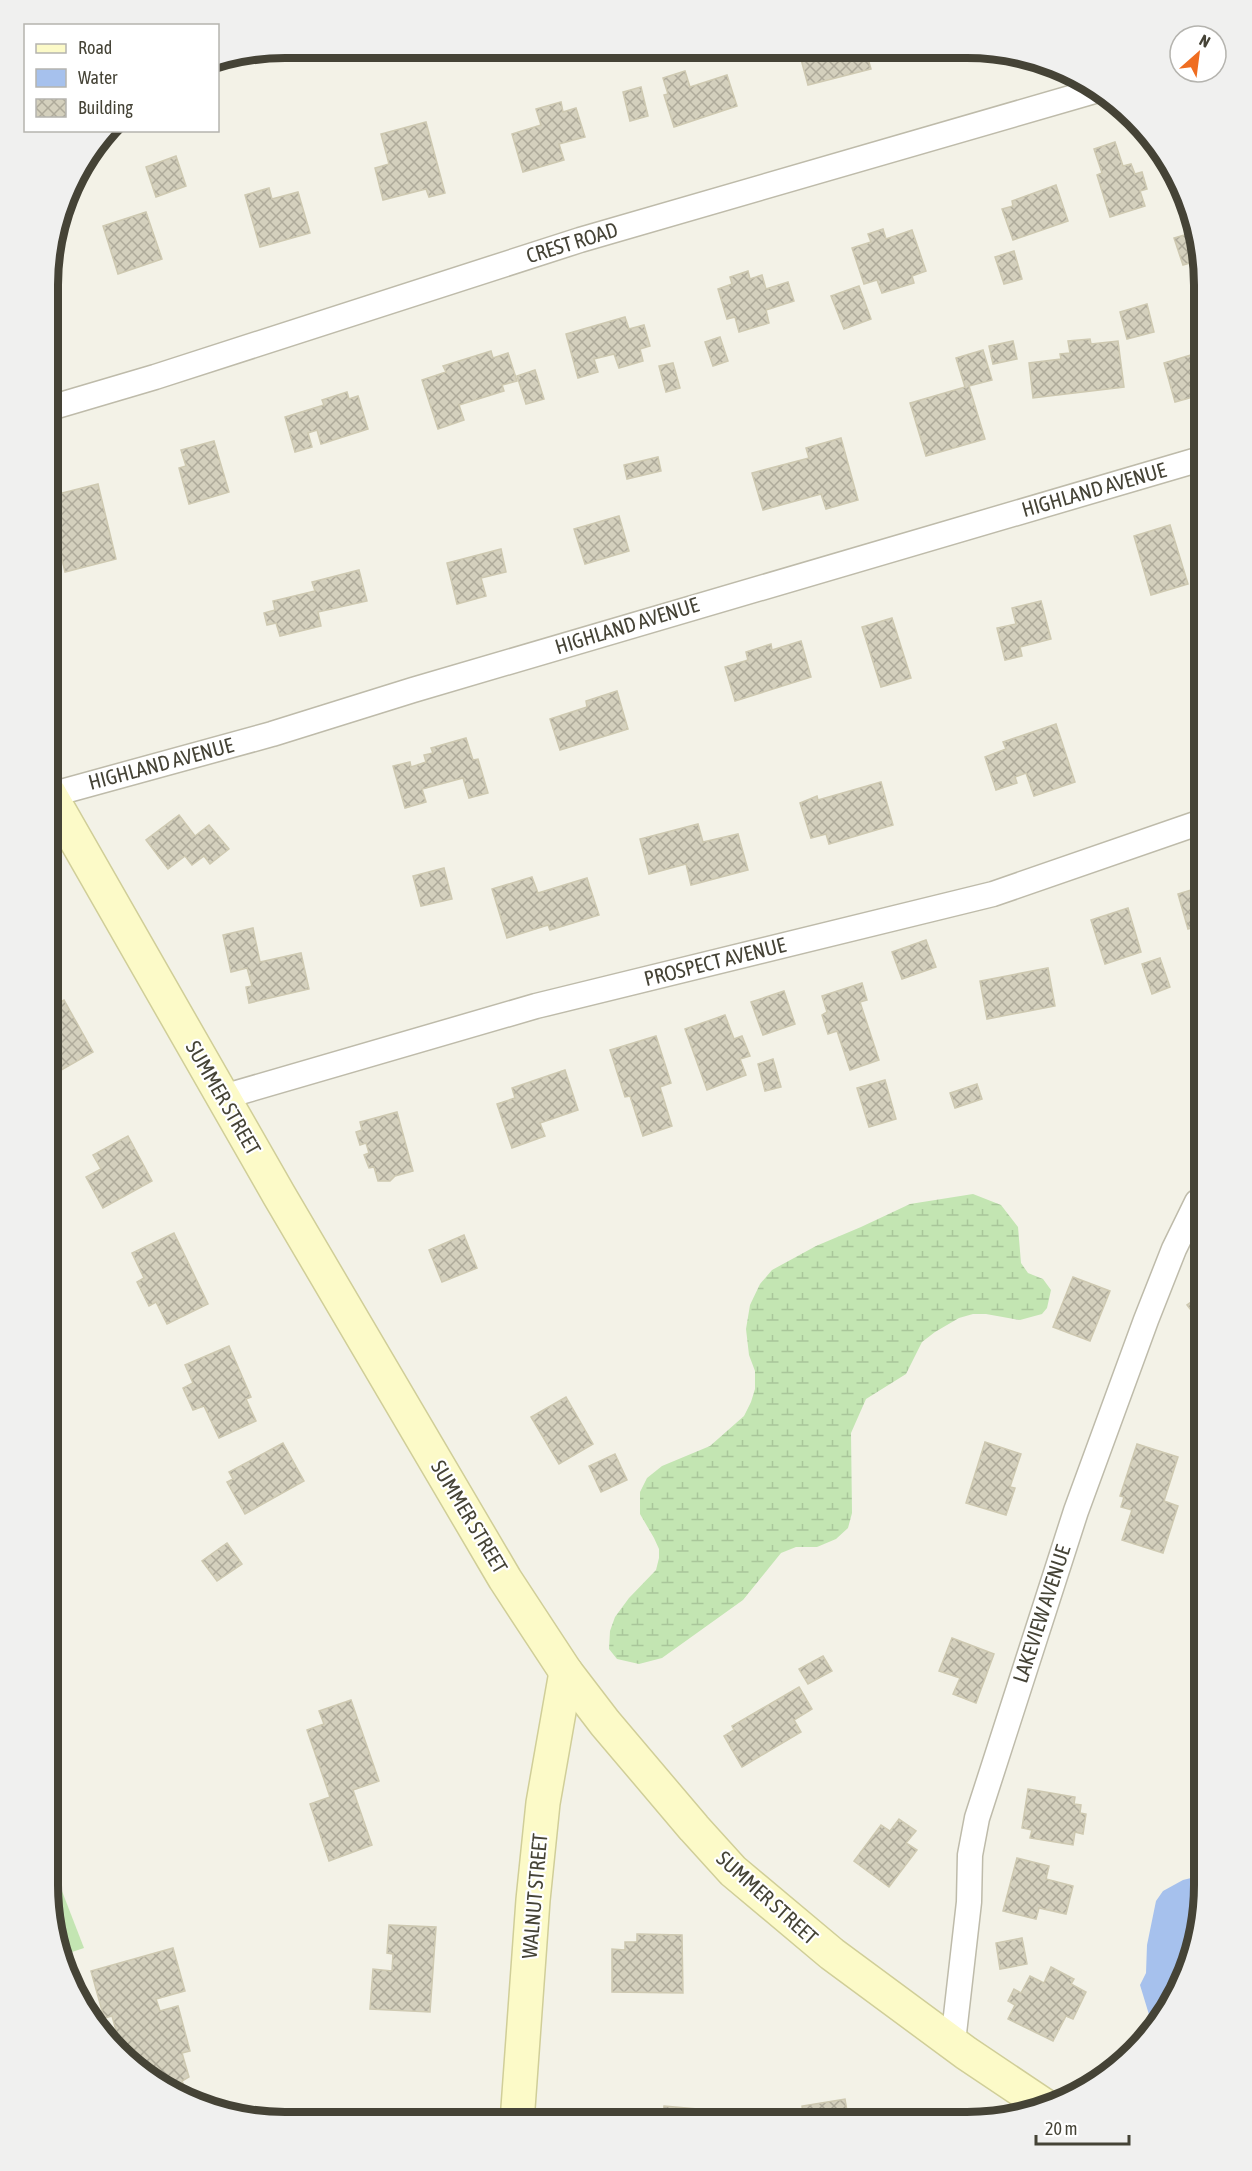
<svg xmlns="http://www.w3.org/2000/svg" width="1252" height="2171" font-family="'Asap Condensed',sans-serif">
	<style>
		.green { fill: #c3e5b2 }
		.wetland { fill: url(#wetland-marsh) }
		.water { fill: #a6c1ed }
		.building { fill: url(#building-cross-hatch); stroke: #cec9b1; stroke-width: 1.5 }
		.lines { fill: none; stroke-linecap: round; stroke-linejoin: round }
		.street-casing { stroke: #bebbaa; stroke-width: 27 }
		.secondary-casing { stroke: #d0ce98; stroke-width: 36 }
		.street { stroke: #fff; stroke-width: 24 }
		.secondary { stroke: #fcfac8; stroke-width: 33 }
		.labels { text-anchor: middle; stroke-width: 4.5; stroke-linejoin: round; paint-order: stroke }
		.street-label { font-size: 21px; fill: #454336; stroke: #fff }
		.rim { fill: none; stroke: #454336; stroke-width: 8 }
	</style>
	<defs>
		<pattern id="wetland-marsh" width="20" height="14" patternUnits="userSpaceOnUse" patternTransform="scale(1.5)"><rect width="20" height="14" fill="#c3e5b2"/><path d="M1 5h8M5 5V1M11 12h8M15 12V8" fill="none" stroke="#a9c69a"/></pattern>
		<pattern id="building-cross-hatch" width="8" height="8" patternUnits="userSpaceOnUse" patternTransform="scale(1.5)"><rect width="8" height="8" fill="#d4d0bd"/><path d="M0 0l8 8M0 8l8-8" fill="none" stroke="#aeaa9a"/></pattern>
	</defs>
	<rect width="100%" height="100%" fill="#f3f2e7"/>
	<path class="green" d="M 48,1855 L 84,1948 L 60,1956 L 48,1885 Z"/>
	<path class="wetland" d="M 973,1194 L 1001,1205 L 1018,1227 L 1021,1263 L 1028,1273 L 1043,1279 L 1051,1290 L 1047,1308 L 1042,1314 L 1020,1320 L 986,1314 L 973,1314 L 959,1318 L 935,1332 L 922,1342 L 906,1374 L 866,1399 L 851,1433 L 852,1513 L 848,1528 L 836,1539 L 817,1547 L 796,1547 L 781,1553 L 743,1600 L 662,1658 L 639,1664 L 617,1659 L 609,1649 L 610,1631 L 615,1617 L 629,1598 L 656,1570 L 659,1558 L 659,1549 L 654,1538 L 640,1514 L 640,1492 L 647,1478 L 662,1466 L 710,1446 L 744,1416 L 751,1402 L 755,1389 L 755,1371 L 749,1355 L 746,1329 L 750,1305 L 760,1284 L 772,1270 L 816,1246 L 861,1227 L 910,1204 Z"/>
	<path class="water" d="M 1203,1875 L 1203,1901 L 1186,1976 L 1154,2031 L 1140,1985 L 1146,1973 L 1147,1945 L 1156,1901 L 1163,1891 L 1183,1880 Z"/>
	<g class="building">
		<path d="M 799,52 L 866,52 L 871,69 L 808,85 Z"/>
		<path d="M 685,71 L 690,87 L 727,75 L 737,106 L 674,127 L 664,95 L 668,94 L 663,78 Z"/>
		<path d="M 641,87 L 648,116 L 630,121 L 623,92 Z"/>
		<path d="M 561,102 L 563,112 L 576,108 L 585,137 L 559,144 L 564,160 L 523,172 L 512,134 L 541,125 L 536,109 Z"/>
		<path d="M 426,122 L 445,193 L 429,197 L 426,189 L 383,200 L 375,168 L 389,164 L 381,134 Z"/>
		<path d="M 1115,142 L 1123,166 L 1131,164 L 1135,174 L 1142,172 L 1147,189 L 1140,191 L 1145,206 L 1110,217 L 1097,175 L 1102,173 L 1094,149 Z"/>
		<path d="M 176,156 L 186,186 L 156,197 L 146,167 Z"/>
		<path d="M 1056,185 L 1068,221 L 1013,240 L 1002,209 L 1013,206 L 1012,201 Z"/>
		<path d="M 269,188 L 272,199 L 298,192 L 310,233 L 260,247 L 245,195 Z"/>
		<path d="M 146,212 L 162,259 L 118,274 L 103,226 Z"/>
		<path d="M 883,229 L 886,239 L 912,230 L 926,271 L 912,276 L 914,283 L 882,293 L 877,280 L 864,284 L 852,248 L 871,242 L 868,234 Z"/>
		<path d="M 1195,232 L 1200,260 L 1183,265 L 1174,238 Z"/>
		<path d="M 1014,251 L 1022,279 L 1004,284 L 995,257 Z"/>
		<path d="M 748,271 L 750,279 L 762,275 L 766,289 L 788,282 L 794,301 L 766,310 L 769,323 L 739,332 L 735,317 L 727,319 L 718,289 L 732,284 L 730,277 Z"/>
		<path d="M 859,286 L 871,319 L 844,329 L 831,296 Z"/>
		<path d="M 1204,292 L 1204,318 L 1197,294 Z"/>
		<path d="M 1147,304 L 1154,332 L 1127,339 L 1120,312 Z"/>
		<path d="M 625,317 L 629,329 L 644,325 L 650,346 L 640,349 L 643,361 L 619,368 L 614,354 L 594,359 L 598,372 L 578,378 L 566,334 Z"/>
		<path d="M 720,337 L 728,361 L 713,366 L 705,342 Z"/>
		<path d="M 1090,339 L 1091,344 L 1118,341 L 1124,387 L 1033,398 L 1029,363 L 1061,359 L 1060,354 L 1070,353 L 1068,341 Z"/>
		<path d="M 1013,341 L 1017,359 L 993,364 L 989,346 Z"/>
		<path d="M 983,350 L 992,380 L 969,386 L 985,439 L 926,456 L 910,403 L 965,387 L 956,358 Z"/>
		<path d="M 491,351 L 493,358 L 508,353 L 517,381 L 502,385 L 504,391 L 459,405 L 464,420 L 438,429 L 422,380 L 446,372 L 443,366 Z"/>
		<path d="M 1201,352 L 1204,365 L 1204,394 L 1175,402 L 1164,363 Z"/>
		<path d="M 673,363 L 680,388 L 666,392 L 659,366 Z"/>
		<path d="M 535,370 L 544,399 L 526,404 L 517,376 Z"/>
		<path d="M 347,392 L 349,399 L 358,396 L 368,429 L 321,444 L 317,430 L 308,433 L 312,447 L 295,452 L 285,417 L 324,405 L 322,400 Z"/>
		<path d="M 841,438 L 858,500 L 826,509 L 821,494 L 763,510 L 752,473 L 809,458 L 806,448 Z"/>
		<path d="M 214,441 L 229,492 L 189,504 L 179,468 L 186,466 L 181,450 Z"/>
		<path d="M 658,457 L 661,471 L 627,479 L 624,465 Z"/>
		<path d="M 98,484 L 116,559 L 65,572 L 56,534 L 50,535 L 50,496 Z"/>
		<path d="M 619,516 L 629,551 L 585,564 L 574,529 Z"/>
		<path d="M 1170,525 L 1188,584 L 1151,595 L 1134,536 Z"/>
		<path d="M 501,549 L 506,572 L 481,578 L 486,596 L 457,604 L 447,563 Z"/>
		<path d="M 359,570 L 367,601 L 318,612 L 321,626 L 280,636 L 276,623 L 267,625 L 264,613 L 275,610 L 273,601 L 315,591 L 312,582 Z"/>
		<path d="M 1204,590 L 1204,622 L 1201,622 L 1192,594 Z"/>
		<path d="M 1041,601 L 1051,639 L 1020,647 L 1022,656 L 1005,660 L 997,628 L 1016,624 L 1012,608 Z"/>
		<path d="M 892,618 L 911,678 L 881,687 L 862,627 Z"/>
		<path d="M 801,641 L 811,677 L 735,701 L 725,667 L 748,660 L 746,652 L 771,644 L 772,650 Z"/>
		<path d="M 617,691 L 628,729 L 560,750 L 550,719 L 587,707 L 586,701 Z"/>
		<path d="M 1056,724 L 1075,782 L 1034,796 L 1026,773 L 1015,777 L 1017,783 L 996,790 L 985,757 L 1006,749 L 1003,742 Z"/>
		<path d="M 466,738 L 473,760 L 478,759 L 488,793 L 469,798 L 463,778 L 422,789 L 426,802 L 405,808 L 393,766 L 410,762 L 411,767 L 426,762 L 424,755 L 433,753 L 431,748 Z"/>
		<path d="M 881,782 L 893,825 L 829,844 L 826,834 L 811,838 L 800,803 L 817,796 L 818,800 Z"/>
		<path d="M 179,815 L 195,836 L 209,825 L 229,849 L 210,864 L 204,856 L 192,865 L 185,856 L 168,869 L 146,840 Z"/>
		<path d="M 698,824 L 703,842 L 738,834 L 748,870 L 691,885 L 686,864 L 649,874 L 640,839 Z"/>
		<path d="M 444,868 L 452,899 L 421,906 L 413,876 Z"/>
		<path d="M 532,877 L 538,893 L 587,878 L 599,915 L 550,930 L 548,925 L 507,938 L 492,889 Z"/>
		<path d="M 1204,886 L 1204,924 L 1188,929 L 1178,894 Z"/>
		<path d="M 1128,908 L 1141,952 L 1105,964 L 1091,920 Z"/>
		<path d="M 253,928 L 260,962 L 301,953 L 309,989 L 249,1003 L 246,987 L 252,986 L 247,968 L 231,972 L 223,935 Z"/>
		<path d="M 926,940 L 936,967 L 902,979 L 892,952 Z"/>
		<path d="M 1160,958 L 1170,987 L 1152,994 L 1142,964 Z"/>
		<path d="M 1048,968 L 1055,1006 L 987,1019 L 980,981 Z"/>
		<path d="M 862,983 L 867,1000 L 860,1002 L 879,1060 L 850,1070 L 837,1031 L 828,1034 L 822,1015 L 827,1012 L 822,996 Z"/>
		<path d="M 49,991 L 57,1004 L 64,1000 L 93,1052 L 49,1077 Z"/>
		<path d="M 784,991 L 795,1024 L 763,1035 L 751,1002 Z"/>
		<path d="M 725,1015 L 734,1039 L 742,1036 L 750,1056 L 740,1059 L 746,1075 L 707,1090 L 685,1029 Z"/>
		<path d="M 656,1036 L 671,1083 L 660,1087 L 672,1126 L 643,1136 L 630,1096 L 625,1097 L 610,1050 Z"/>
		<path d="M 773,1059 L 781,1087 L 765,1091 L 758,1064 Z"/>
		<path d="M 565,1070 L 578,1110 L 540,1123 L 545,1136 L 512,1148 L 497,1104 L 515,1098 L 512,1088 Z"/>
		<path d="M 885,1080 L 896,1119 L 869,1127 L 857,1088 Z"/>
		<path d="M 977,1084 L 982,1099 L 955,1108 L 950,1093 Z"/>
		<path d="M 397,1112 L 413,1171 L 395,1176 L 390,1181 L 378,1181 L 374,1167 L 369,1168 L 364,1155 L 369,1153 L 366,1143 L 360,1145 L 356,1132 L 362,1130 L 360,1122 Z"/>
		<path d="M 128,1136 L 152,1181 L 103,1208 L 86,1177 L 101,1169 L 93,1155 Z"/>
		<path d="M 174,1233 L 208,1304 L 167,1324 L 156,1302 L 149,1306 L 137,1282 L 144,1278 L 132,1253 Z"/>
		<path d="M 464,1235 L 477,1268 L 442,1282 L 429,1250 Z"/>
		<path d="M 1073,1277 L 1110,1291 L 1090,1341 L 1053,1327 Z"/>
		<path d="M 1204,1293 L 1204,1327 L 1187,1305 Z"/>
		<path d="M 229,1346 L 251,1397 L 246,1399 L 256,1421 L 219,1438 L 204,1406 L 193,1410 L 183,1388 L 193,1383 L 185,1365 Z"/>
		<path d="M 566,1397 L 593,1444 L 559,1464 L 531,1417 Z"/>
		<path d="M 985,1442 L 1021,1454 L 1010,1487 L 1015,1488 L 1006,1515 L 966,1503 Z"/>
		<path d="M 283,1443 L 304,1481 L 245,1514 L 227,1482 L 233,1479 L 229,1472 Z"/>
		<path d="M 1137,1444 L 1178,1457 L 1164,1501 L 1178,1506 L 1163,1553 L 1122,1540 L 1132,1510 L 1121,1507 L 1124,1497 L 1120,1496 Z"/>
		<path d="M 615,1454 L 627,1480 L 601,1492 L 589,1466 Z"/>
		<path d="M 227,1543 L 242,1564 L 217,1581 L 202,1561 Z"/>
		<path d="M 952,1638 L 994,1654 L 976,1703 L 953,1694 L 960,1678 L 939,1671 Z"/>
		<path d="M 823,1656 L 832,1671 L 808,1684 L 799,1669 Z"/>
		<path d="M 799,1687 L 812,1709 L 794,1720 L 801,1732 L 742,1767 L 724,1736 L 734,1730 L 732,1726 Z"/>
		<path d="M 351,1700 L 379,1781 L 353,1790 L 372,1845 L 329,1861 L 310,1804 L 330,1797 L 307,1730 L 324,1724 L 319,1711 Z"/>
		<path d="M 1028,1789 L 1075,1797 L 1074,1804 L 1081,1805 L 1080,1813 L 1086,1814 L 1083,1834 L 1075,1832 L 1073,1845 L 1030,1838 L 1032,1830 L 1022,1828 Z"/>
		<path d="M 899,1819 L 916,1831 L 906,1843 L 917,1850 L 889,1887 L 854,1861 L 881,1825 L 890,1831 Z"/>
		<path d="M 1017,1858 L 1049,1866 L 1046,1879 L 1073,1886 L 1066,1914 L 1039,1908 L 1036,1919 L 1003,1911 Z"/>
		<path d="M 389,1925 L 436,1927 L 430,2012 L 370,2009 L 373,1969 L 392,1971 L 393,1954 L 387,1953 Z"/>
		<path d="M 637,1934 L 682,1935 L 683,1993 L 612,1992 L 612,1949 L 625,1950 L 625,1942 L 637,1942 Z"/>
		<path d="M 1022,1938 L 1027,1964 L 1000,1969 L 996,1943 Z"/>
		<path d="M 173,1948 L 185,1991 L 156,1999 L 160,2011 L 178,2006 L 190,2051 L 182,2053 L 189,2077 L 182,2081 L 187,2093 L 251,2112 L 249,2119 L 181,2099 L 129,2064 L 124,2059 L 112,2016 L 104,2018 L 91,1971 Z"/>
		<path d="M 1051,1967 L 1074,1979 L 1071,1984 L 1086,1992 L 1073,2019 L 1066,2016 L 1053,2041 L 1008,2019 L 1015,2005 L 1008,2001 L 1014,1989 L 1021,1993 L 1030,1976 L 1044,1983 Z"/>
		<path d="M 845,2099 L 849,2123 L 804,2123 L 802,2106 Z"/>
		<path d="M 664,2106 L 731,2112 L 730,2122 L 662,2122 Z"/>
	</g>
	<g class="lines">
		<g class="street-casing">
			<g id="street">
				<path d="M 50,408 L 155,377 L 580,240 L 1098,90"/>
				<path d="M 50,795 L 272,734 L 413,690 L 1204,458"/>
				<path d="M 223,1097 L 536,1006 L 993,894 L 1204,821"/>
				<path d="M 953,2042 L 969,1902 L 970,1855 L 977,1818 L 1076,1511 L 1146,1320 L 1174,1249 L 1197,1202"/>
			</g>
		</g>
		<g class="secondary-casing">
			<g id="secondary">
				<path d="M 49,793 L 279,1195 L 505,1579 L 566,1672 L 605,1723 L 694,1828 L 733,1871 L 832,1954 L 966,2053 L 1048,2108"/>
				<path d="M 517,2122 L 533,1900 L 543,1803 L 566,1672"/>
			</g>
		</g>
		<use href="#street" class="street"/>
		<use href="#secondary" class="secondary"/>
	</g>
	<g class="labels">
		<g class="street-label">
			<text transform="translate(572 243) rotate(-17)" y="7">CREST ROAD</text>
			<text transform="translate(1094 490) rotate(-16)" y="7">HIGHLAND AVENUE</text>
			<text transform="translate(627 626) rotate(-17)" y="7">HIGHLAND AVENUE</text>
			<text transform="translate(161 764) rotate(-15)" y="7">HIGHLAND AVENUE</text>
			<text transform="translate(715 962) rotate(-14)" y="7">PROSPECT AVENUE</text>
			<text transform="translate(223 1098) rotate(60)" y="7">SUMMER STREET</text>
			<text transform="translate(469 1517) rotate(59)" y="7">SUMMER STREET</text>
			<text transform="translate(1042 1614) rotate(-72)" y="7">LAKEVIEW AVENUE</text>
			<text transform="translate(535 1896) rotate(-85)" y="7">WALNUT STREET</text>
			<text transform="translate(767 1898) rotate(42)" y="7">SUMMER STREET</text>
		</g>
	</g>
	<path d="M0 0H1252V2171H0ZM285 58H967A227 227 0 0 1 1194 285V1885A227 227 0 0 1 967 2112H285A227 227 0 0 1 58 1885V285A227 227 0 0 1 285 58Z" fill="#f0f0ef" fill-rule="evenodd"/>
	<path class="rim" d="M285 58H967A227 227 0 0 1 1194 285V1885A227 227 0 0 1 967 2112H285A227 227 0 0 1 58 1885V285A227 227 0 0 1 285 58Z"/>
	<rect x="24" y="24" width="195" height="108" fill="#ffffff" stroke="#b5b4af" stroke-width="1.5"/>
	<rect x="36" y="44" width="30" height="9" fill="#fcfac8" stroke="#b5b4af" stroke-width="1.5"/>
	<text x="78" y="54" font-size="18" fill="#454336">Road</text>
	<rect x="36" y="69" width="30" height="18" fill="#a6c1ed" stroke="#b5b4af" stroke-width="1.5"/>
	<text x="78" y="84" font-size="18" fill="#454336">Water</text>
	<rect x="36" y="99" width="30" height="18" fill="url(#building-cross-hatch)" stroke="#b5b4af" stroke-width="1.5"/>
	<text x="78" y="114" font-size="18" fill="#454336">Building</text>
	<g transform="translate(1198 54) rotate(28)"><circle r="28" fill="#ffffff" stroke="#b5b4af" stroke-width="1.5"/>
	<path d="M0-4.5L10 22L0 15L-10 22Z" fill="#ef6d21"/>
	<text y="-9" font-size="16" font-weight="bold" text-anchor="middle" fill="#454336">N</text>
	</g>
	<path d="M1036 2135v9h93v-9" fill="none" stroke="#454336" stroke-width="3"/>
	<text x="1045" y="2135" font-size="18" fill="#454336" stroke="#ffffff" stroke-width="4.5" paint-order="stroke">20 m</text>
</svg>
